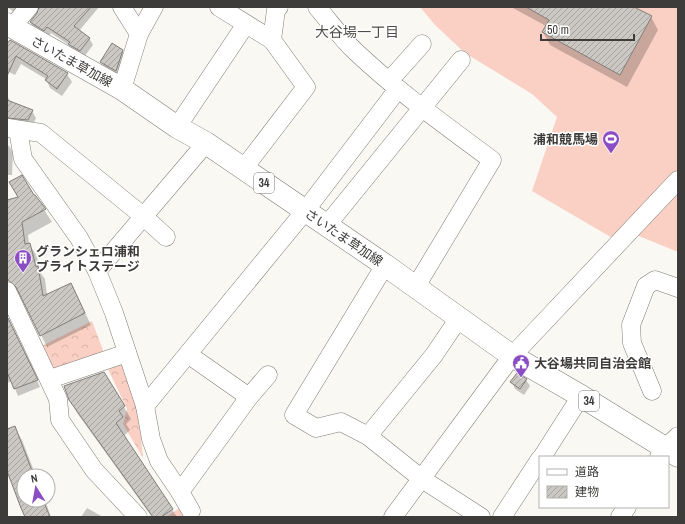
<svg xmlns="http://www.w3.org/2000/svg" width="685" height="524" font-family="'Archivo Narrow','Noto Sans JP',sans-serif">
	<style>
		.forest { fill: url(#forest-crowns) }
		.garden { fill: #fbd0c4 }
		.shadow { fill: #0003 }
		.building { fill: url(#building-hatch); stroke: #827e7a }
		.lines { fill: none; stroke-linecap: round; stroke-linejoin: round }
		.minor-casing { stroke: #7f7e79; stroke-width: 19 }
		.major-casing { stroke: #7f7e79; stroke-width: 23 }
		.minor { stroke: #fff; stroke-width: 18 }
		.major { stroke: #fff; stroke-width: 22 }
		.labels { text-anchor: middle; stroke-width: 3; stroke-linejoin: round; paint-order: stroke }
		.shield { fill: #fff; stroke: #777675; stroke-width: 1 }
		.shield-label { font-size: 12px; font-weight: bold; fill: #3d3c3a }
		.street-label { font-size: 13px; fill: #3d3c3a; stroke: #fff }
		.poi-label { font-size: 13px; font-weight: bold; fill: #3d3c3a; stroke: #fff; text-anchor: start }
		.neighbourhood-label { font-size: 14px; fill: #4f4e4a; stroke: #fff }
	</style>
	<defs>
		<pattern id="forest-crowns" width="20" height="18" patternUnits="userSpaceOnUse"><rect width="20" height="18" fill="#fbd0c4"/><path d="M2 6a3 3 0 1 1 6 0M12 15a3 3 0 1 1 6 0" fill="none" stroke="#d8b4a9"/></pattern>
		<pattern id="building-hatch" width="6" height="6" patternUnits="userSpaceOnUse"><rect width="6" height="6" fill="#cbc7c3"/><path d="M-1 1l2-2M0 6l6-6M5 7l2-2" fill="none" stroke="#a6a39f"/></pattern>
	</defs>
	<rect width="100%" height="100%" fill="#f9f8f3"/>
	<g class="forest">
		<path d="M 92,321 L 104,353 L 54,372 L 42,346 Z"/>
		<path d="M 125,361 L 138,408 L 143,458 L 123,424 L 127,409 L 107,367 Z"/>
		<path d="M 181,507 L 191,517 L 166,517 Z"/>
	</g>
	<path class="garden" d="M 420,7 L 678,7 L 678,252 L 624,230 L 614,239 L 532,191 L 557,117 L 532,94 L 465,53 L 435,25 Z"/>
	<g class="shadow">
		<path d="M 7,7 L 19,7 L 15,13 Z"/>
		<path d="M 41,7 L 99,7 L 79,31 L 89,38 L 93,45 L 84,57 L 73,50 L 69,45 L 51,33 L 48,37 L 34,29 L 31,23 Z"/>
		<path d="M 511,7 L 632,7 L 651,17 L 658,30 L 627,87 L 550,45 L 543,32 L 546,26 Z"/>
		<path d="M 7,46 L 67,74 L 72,82 L 62,96 L 50,88 L 46,79 L 21,64 L 15,75 L 7,71 Z"/>
		<path d="M 122,51 L 128,61 L 122,81 L 107,72 L 101,62 Z"/>
		<path d="M 7,96 L 11,102 L 32,111 L 36,118 L 32,126 L 16,124 L 13,118 L 7,116 Z"/>
		<path d="M 7,145 L 9,146 L 13,152 L 12,175 L 7,175 Z"/>
		<path d="M 35,196 L 52,222 L 28,235 L 29,244 L 37,256 L 40,272 L 45,279 L 47,295 L 71,284 L 91,325 L 47,347 L 21,295 L 16,293 L 7,276 L 7,201 Z"/>
		<path d="M 7,319 L 12,326 L 40,387 L 18,396 L 12,381 L 7,383 Z"/>
		<path d="M 104,373 L 131,419 L 126,424 L 130,430 L 124,436 L 177,517 L 152,517 L 77,413 L 70,400 Z"/>
		<path d="M 517,375 L 526,380 L 530,386 L 524,395 L 515,389 L 512,382 Z"/>
		<path d="M 14,427 L 22,440 L 36,476 L 24,476 L 24,500 L 45,500 L 51,517 L 26,517 L 7,468 L 7,430 Z"/>
		<path d="M 87,508 L 103,517 L 81,517 Z"/>
	</g>
	<g class="building">
		<path d="M 39,7 L 91,7 L 74,26 L 90,38 L 80,51 L 68,44 L 70,42 L 47,27 L 44,31 L 30,22 L 37,13 Z"/>
		<path d="M 526,7 L 634,7 L 652,16 L 620,75 L 542,32 L 549,20 Z"/>
		<path d="M 10,40 L 68,73 L 57,89 L 45,80 L 48,76 L 16,56 L 7,76 L 7,44 Z"/>
		<path d="M 112,43 L 123,50 L 116,71 L 100,62 Z"/>
		<path d="M 7,100 L 33,110 L 28,120 L 7,118 Z"/>
		<path d="M 22,175 L 34,195 L 35,195 L 46,209 L 22,222 L 25,244 L 30,243 L 36,267 L 38,266 L 43,296 L 71,283 L 85,313 L 40,336 L 16,287 L 7,279 L 7,200 L 18,197 L 9,182 Z"/>
		<path d="M 7,318 L 8,318 L 38,380 L 14,389 L 7,372 Z"/>
		<path d="M 104,372 L 125,406 L 119,411 L 123,417 L 116,423 L 173,509 L 161,517 L 153,517 L 69,400 L 64,386 Z"/>
		<path d="M 517,373 L 527,379 L 520,389 L 510,382 Z"/>
		<path d="M 15,426 L 34,476 L 24,476 L 24,500 L 43,500 L 50,517 L 25,517 L 21,508 L 7,471 L 7,429 Z"/>
	</g>
	<g class="lines">
		<g class="minor-casing">
			<g id="minor">
				<path d="M 122,7 L 139,34 L 122,89"/>
				<path d="M 219,7 L 272,40"/>
				<path d="M 317,7 C 330,22 341,38 355,51 C 397,91 445,125 492,160 L 415,288"/>
				<path d="M 12,27 L 29,7"/>
				<path d="M 139,34 L 154,7"/>
				<path d="M 389,81 L 422,44"/>
				<path d="M 177,127 L 246,24"/>
				<path d="M 8,128 L 41,133 L 143,216 L 166,237"/>
				<path d="M 18,130 L 23,159 L 79,238 L 97,271 L 114,313 L 145,406 L 305,211 L 398,89"/>
				<path d="M 244,168 L 306,87 L 272,40 L 276,10 L 279,7"/>
				<path d="M 327,225 L 461,60"/>
				<path d="M 97,271 L 206,143"/>
				<path d="M 7,291 L 58,399 L 60,420 L 94,470 L 138,517"/>
				<path d="M 459,318 L 434,355 L 368,436 L 422,479 L 481,517"/>
				<path d="M 189,355 L 249,397"/>
				<path d="M 50,379 L 127,353"/>
				<path d="M 652,391 L 632,343 L 631,325 L 646,286 L 655,280 L 678,288"/>
				<path d="M 145,406 L 151,439 L 159,461 L 180,492 L 191,511"/>
				<path d="M 368,436 L 341,422 L 316,428 L 294,415 L 385,265"/>
				<path d="M 542,457 L 581,396"/>
				<path d="M 659,457 L 665,448 L 678,436"/>
				<path d="M 180,492 L 249,397 L 268,375"/>
				<path d="M 393,517 L 512,356 L 678,180"/>
				<path d="M 502,517 L 540,459"/>
				<path d="M 620,517 L 627,507"/>
			</g>
		</g>
		<g class="major-casing">
			<path id="major" d="M 7,24 L 122,89 L 177,127 L 206,143 L 385,265 L 512,356 L 581,396 L 678,456"/>
		</g>
		<use href="#minor" class="minor"/>
		<use href="#major" class="major"/>
	</g>
	<defs>
		<g id="stadium-pin" transform="scale(0.9)"><path d="M0 17L-7.5 6A9.5 9.5 0 1 1 7.5 6Z" fill="#8b4dc3" stroke="#fff"/><path d="M0-5a6.5 5 0 1 0 0 10a6.5 5 0 1 0 0-10ZM-3.5-1.8h7v3.6h-7Z" fill="#fff"/></g>
		<g id="building-pin" transform="scale(0.9)"><path d="M0 17L-7.5 6A9.5 9.5 0 1 1 7.5 6Z" fill="#8b4dc3" stroke="#fff"/><path d="M-4-6H4V6H1V3H-1V6H-4ZM-2.5-4.3h1.7v1.8h-1.7ZM.8-4.3h1.7v1.8H.8ZM-2.5-1h1.7V.8h-1.7ZM.8-1h1.7V.8H.8Z" fill="#fff"/></g>
		<g id="civic-pin" transform="scale(0.9)"><path d="M0 17L-7.5 6A9.5 9.5 0 1 1 7.5 6Z" fill="#8b4dc3" stroke="#fff"/><path d="M-.6-6.5H3V-4.5H.6V-3L4-1V1h2V6H-6V1h2V-1L-.6-3ZM-1.2 2.5V6h2.4V2.5Z" fill="#fff"/></g>
	</defs>
	<g fill-rule="evenodd">
		<use href="#stadium-pin" x="611" y="139"/>
		<use href="#building-pin" x="23" y="258"/>
		<use href="#civic-pin" x="521" y="363"/>
	</g>
	<g class="labels">
		<g class="shield">
			<rect x="254" y="173" width="20" height="20" rx="3"/>
			<rect x="579" y="391" width="20" height="20" rx="3"/>
		</g>
		<g class="shield-label">
			<text x="264" y="187">34</text>
			<text x="589" y="405">34</text>
		</g>
		<g class="street-label">
			<text transform="translate(72 61) rotate(29)" y="5">さいたま草加線</text>
			<text transform="translate(344 237) rotate(34)" y="5">さいたま草加線</text>
		</g>
		<g class="poi-label">
			<text x="598" y="144" text-anchor="end">浦和競馬場</text>
			<text x="36" y="256">グランシェロ浦和<tspan x="36" dy="15">ブライトステージ</tspan></text>
			<text x="534" y="368">大谷場共同自治会館</text>
		</g>
		<g class="neighbourhood-label">
			<text x="357" y="37">大谷場一丁目</text>
		</g>
	</g>
	<rect width="685" height="524" fill="none" stroke="#3d3c3a" stroke-width="16"/>
	<rect x="539" y="456" width="130" height="52" fill="#ffffff" stroke="#b1b1b0"/>
	<rect x="547" y="469" width="20" height="6" fill="#ffffff" stroke="#b1b1b0"/>
	<text x="575" y="476" font-size="12" fill="#3d3c3a">道路</text>
	<rect x="547" y="486" width="20" height="12" fill="url(#building-hatch)" stroke="#b1b1b0"/>
	<text x="575" y="496" font-size="12" fill="#3d3c3a">建物</text>
	<g transform="translate(36 488) rotate(349)"><circle r="19" fill="#ffffff" stroke="#b1b1b0"/>
	<path d="M0-3L7 15L0 10L-7 15Z" fill="#8b4dc3"/>
	<text y="-6" font-size="11" font-weight="bold" text-anchor="middle" fill="#3d3c3a">N</text>
	</g>
	<path d="M541 34v6h93v-6" fill="none" stroke="#3d3c3a" stroke-width="2"/>
	<text x="547" y="34" font-size="12" fill="#3d3c3a" stroke="#ffffff" stroke-width="3" paint-order="stroke">50 m</text>
</svg>
